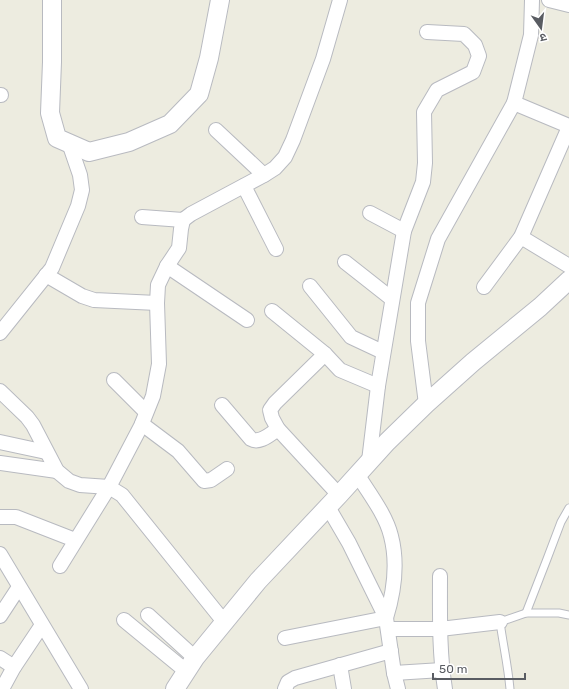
<svg xmlns="http://www.w3.org/2000/svg" width="569" height="689" font-family="Rubik,'Noto Sans Devanagari',sans-serif">
	<style>
		.lines { fill: none; stroke-linecap: round; stroke-linejoin: round }
		.service-casing { stroke: #b8bac0; stroke-width: 9 }
		.minor-casing { stroke: #b8bac0; stroke-width: 16 }
		.tertiary-casing { stroke: #b8bac0; stroke-width: 20 }
		.service { stroke: #fff; stroke-width: 7 }
		.minor { stroke: #fff; stroke-width: 14 }
		.tertiary { stroke: #fff; stroke-width: 18 }
	</style>
	<rect width="100%" height="100%" fill="#edece0"/>
	<g class="lines">
		<g class="service-casing">
			<g id="service">
				<path d="M 526,613 L 547,559 L 561,522 L 569,508"/>
				<path d="M 510,689 C 508,666 503,644 500,622 L 526,613 L 559,613 L 569,615"/>
			</g>
		</g>
		<g class="minor-casing">
			<g id="minor">
				<path d="M 532,0 L 531,35 L 514,103 L 569,126"/>
				<path d="M 549,0 L 569,5"/>
				<path d="M 0,95 L 1,95"/>
				<path d="M 216,130 L 264,175"/>
				<path d="M 244,186 L 276,249"/>
				<path d="M 370,213 L 404,231"/>
				<path d="M 142,217 L 183,220 L 191,214 L 264,175 L 275,168 L 285,157 L 293,140 L 323,59 L 340,0"/>
				<path d="M 521,237 L 569,266"/>
				<path d="M 345,262 L 392,299"/>
				<path d="M 167,266 L 247,320"/>
				<path d="M 46,275 L 82,296 L 94,300 L 157,303"/>
				<path d="M 310,286 L 351,337 L 383,352"/>
				<path d="M 484,287 L 521,237 L 569,127"/>
				<path d="M 272,311 L 325,354 L 340,370 L 378,386"/>
				<path d="M 0,333 L 52,268 L 78,206 L 82,190 L 80,175 L 69,143"/>
				<path d="M 325,354 L 275,403 L 270,410 L 272,418 L 278,429 L 339,495"/>
				<path d="M 114,380 L 146,412"/>
				<path d="M 0,391 L 27,417 L 33,425 L 57,471 L 69,481 L 80,485 L 109,487 L 122,495 L 225,623"/>
				<path d="M 426,404 L 418,341 L 418,303 L 438,239 L 514,103"/>
				<path d="M 222,405 L 251,439 C 260,444 270,434 278,429"/>
				<path d="M 142,424 L 178,451 L 204,481 L 211,480 L 227,469"/>
				<path d="M 0,442 L 46,452"/>
				<path d="M 369,461 L 378,386 L 404,231 L 423,182 L 425,163 L 424,112 L 437,90 L 473,72 L 479,56 L 475,45 L 464,34 L 427,32"/>
				<path d="M 0,463 L 57,471"/>
				<path d="M 328,507 L 349,543 L 386,618 L 394,673 L 398,689"/>
				<path d="M 0,517 L 16,517 L 75,540"/>
				<path d="M 0,554 L 81,689"/>
				<path d="M 60,566 L 109,487 L 141,426 L 153,396 L 159,364 L 157,303 L 158,285 L 167,266 L 179,248 L 181,229 L 183,220"/>
				<path d="M 440,576 C 440,614 439,652 445,689"/>
				<path d="M 148,615 L 195,658"/>
				<path d="M 0,616 L 19,587"/>
				<path d="M 124,620 L 186,671"/>
				<path d="M 388,629 L 440,629 L 500,622"/>
				<path d="M 285,638 L 386,618 C 394,592 398,563 391,536 C 386,515 369,493 357,474"/>
				<path d="M 0,658 L 14,667"/>
				<path d="M 340,665 L 344,689"/>
				<path d="M 394,673 L 442,670"/>
				<path d="M 2,689 L 14,667 L 42,625"/>
				<path d="M 285,689 L 288,682 L 295,678 L 391,651"/>
			</g>
		</g>
		<g class="tertiary-casing">
			<g id="tertiary">
				<path d="M 52,0 L 52,62 L 50,113 L 57,138 L 89,152 L 129,142 L 170,124 L 199,94 L 209,58 L 220,0"/>
				<path d="M 175,689 L 195,658 L 258,581 L 339,495 L 387,442 L 426,404 L 473,362 L 540,307 L 569,280"/>
			</g>
		</g>
		<use href="#service" class="service"/>
		<use href="#minor" class="minor"/>
		<use href="#tertiary" class="tertiary"/>
	</g>
	<g transform="translate(541 28) rotate(166)" stroke="#ffffff" stroke-width="3" paint-order="stroke">
	<path d="M0-3L7 15L0 10L-7 15Z" fill="#595c62"/>
	<text y="-6" font-size="11" font-weight="bold" text-anchor="middle" fill="#595c62">उ</text>
	</g>
	<path d="M433 673v6h92v-6" fill="none" stroke="#595c62" stroke-width="2"/>
	<text x="439" y="673" font-size="12" fill="#595c62" stroke="#ffffff" stroke-width="3" paint-order="stroke">50 m</text>
</svg>
